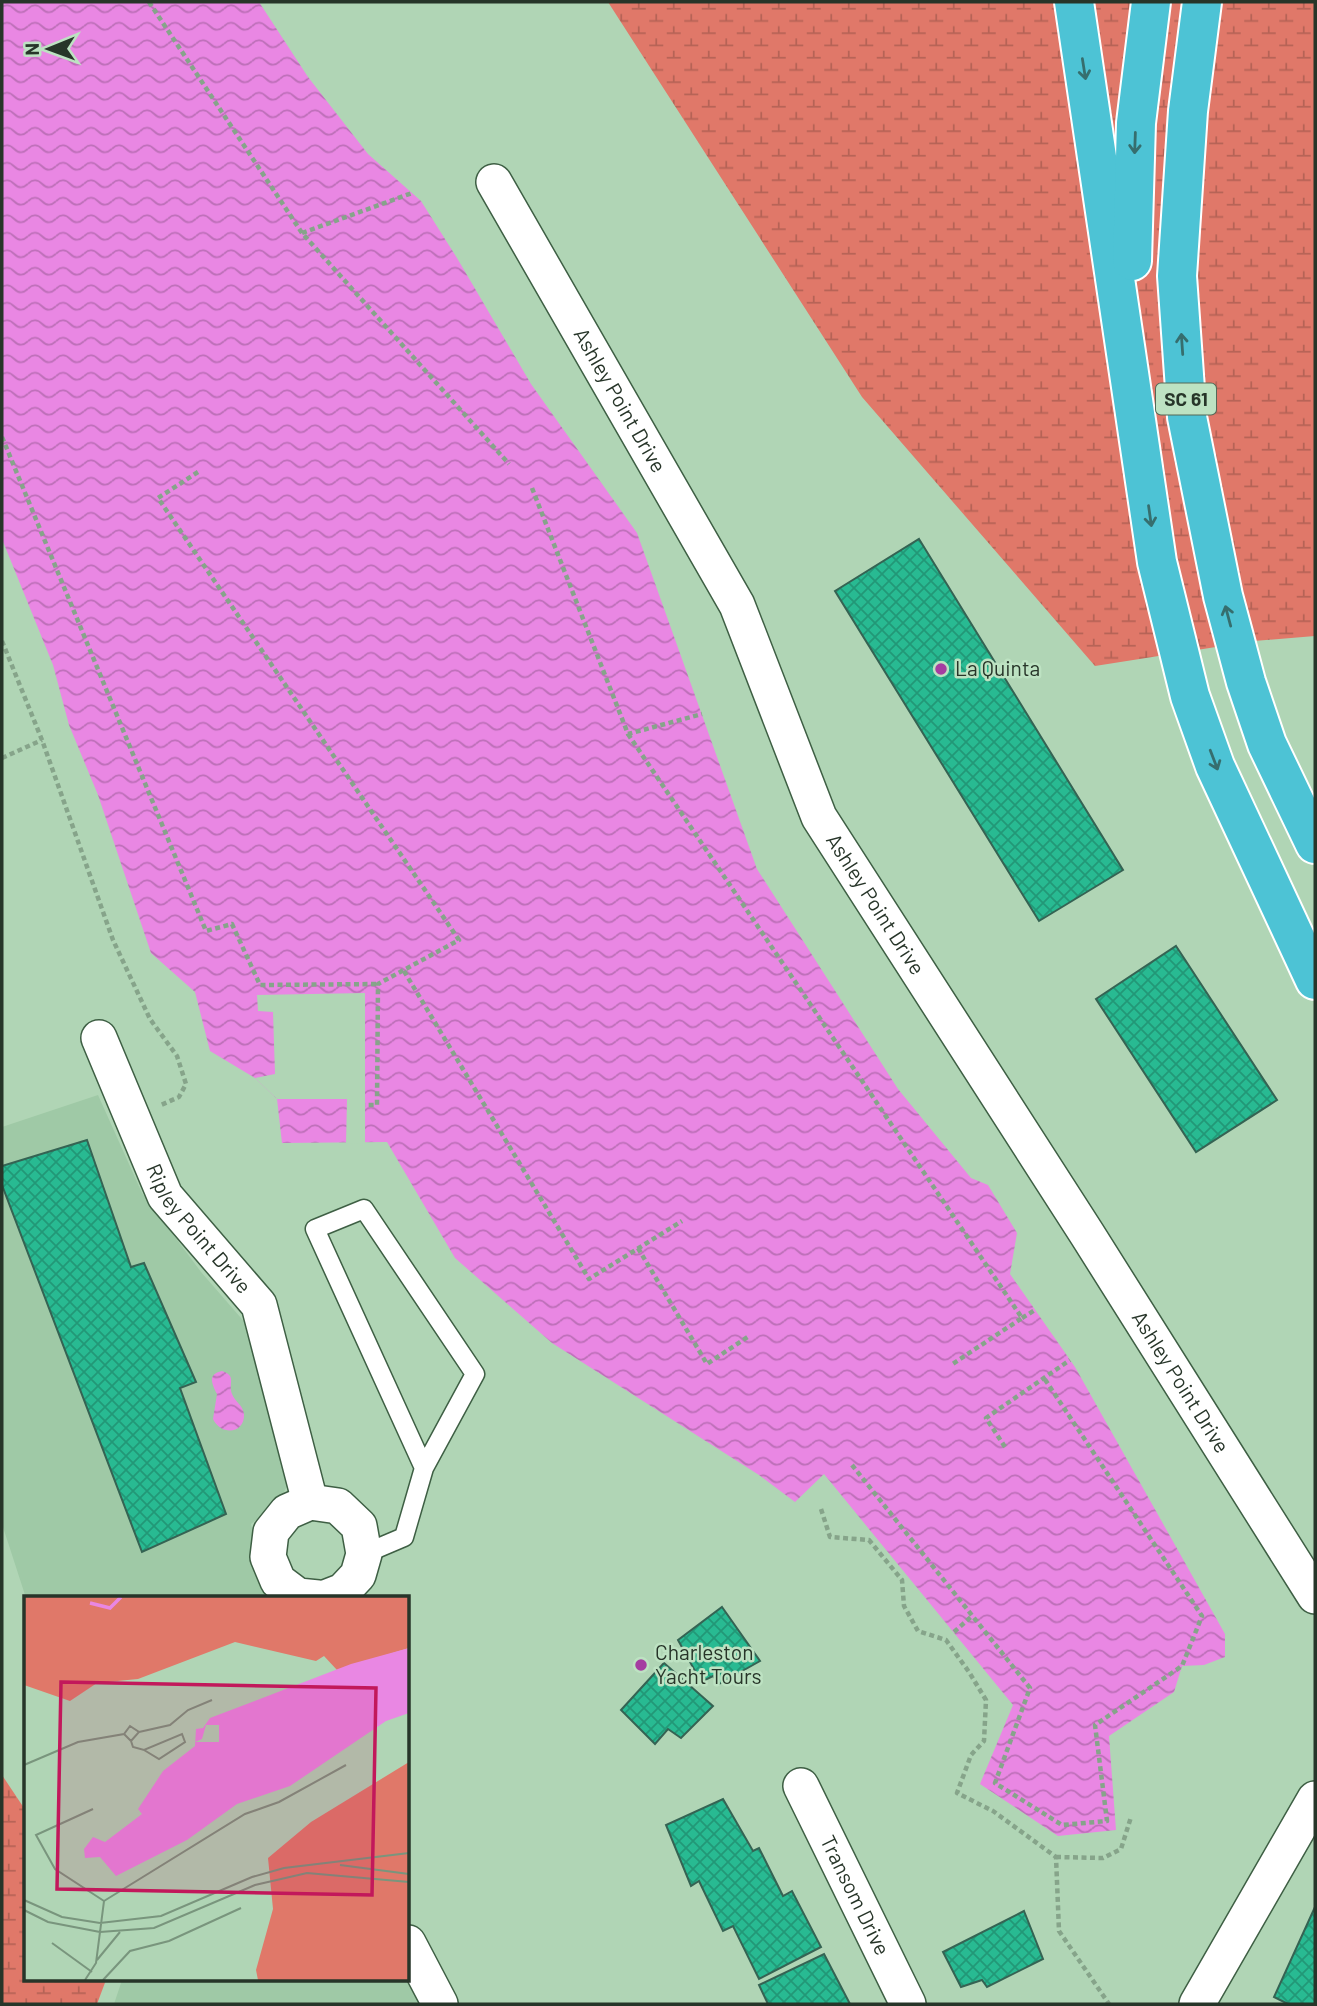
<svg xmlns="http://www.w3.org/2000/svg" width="1317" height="2006" font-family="Barlow,sans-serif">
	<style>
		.built { fill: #9fc9a6 }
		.wetland { fill: url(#wetland-marsh) }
		.water { fill: url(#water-waves) }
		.pier { fill: #b0d5b5 }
		.building { fill: url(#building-cross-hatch); stroke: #356353; stroke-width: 2 }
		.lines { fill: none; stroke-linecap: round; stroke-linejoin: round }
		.lane-casing { stroke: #3e5f44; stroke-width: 21 }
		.street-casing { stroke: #3e5f44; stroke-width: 38 }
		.highway-casing { stroke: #fff; stroke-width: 42 }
		.path { stroke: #86a48a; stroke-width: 4.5; stroke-dasharray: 5 3.5; stroke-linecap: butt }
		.lane { stroke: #fff; stroke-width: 18 }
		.street { stroke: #fff; stroke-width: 35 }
		.highway { stroke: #4dc3d5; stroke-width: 38 }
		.oneway { stroke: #366e6e }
		.poi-dot { fill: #a53da1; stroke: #bde2c2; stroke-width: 2.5 }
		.labels { text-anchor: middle; stroke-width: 5; stroke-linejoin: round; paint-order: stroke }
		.shield { fill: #bde2c2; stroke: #546957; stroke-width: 2 }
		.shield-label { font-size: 19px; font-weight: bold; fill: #273529 }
		.street-label { font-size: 21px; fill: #273529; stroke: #bde2c2 }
		.poi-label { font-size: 21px; fill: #273529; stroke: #bde2c2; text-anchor: start }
		.inset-river { fill: none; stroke: #e987e3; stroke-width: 3.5 }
		.inset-road { fill: none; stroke: #79957d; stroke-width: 2 }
		.view { fill: #c2185b; fill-opacity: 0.15; stroke: #c2185b; stroke-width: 3.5 }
		.inset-edge { fill: none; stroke: #273529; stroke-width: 3.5 }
	</style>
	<defs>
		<pattern id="wetland-marsh" width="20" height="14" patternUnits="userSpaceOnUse" patternTransform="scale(1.75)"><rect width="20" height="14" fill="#e07869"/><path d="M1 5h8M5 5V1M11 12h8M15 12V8" fill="none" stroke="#b66356"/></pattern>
		<pattern id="water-waves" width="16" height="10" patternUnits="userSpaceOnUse" patternTransform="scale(1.75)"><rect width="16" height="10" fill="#e987e3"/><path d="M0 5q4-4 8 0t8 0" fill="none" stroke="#bd6fb8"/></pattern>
		<pattern id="building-cross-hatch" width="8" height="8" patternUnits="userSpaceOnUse" patternTransform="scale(1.75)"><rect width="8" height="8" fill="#28ba92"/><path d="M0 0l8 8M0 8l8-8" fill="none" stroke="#229877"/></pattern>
	</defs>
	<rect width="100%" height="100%" fill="#b0d5b5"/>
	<g class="built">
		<path d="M 98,1095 L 142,1193 L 201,1272 L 254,1333 L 291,1479 L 278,1503 L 251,1524 L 266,1587 L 274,1598 L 26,1598 L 2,1524 L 2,1127 Z"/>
		<path d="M 122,1980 L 408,1980 L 418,2004 L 114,2004 Z"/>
	</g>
	<g class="wetland">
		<path d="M 608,2 L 1315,2 L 1315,636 L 1254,641 L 1095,666 L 862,397 Z"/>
		<path d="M 2,1775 L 26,1811 L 26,1980 L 106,1980 L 97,2004 L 2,2004 Z"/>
	</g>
	<g class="water">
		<path d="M 2,2 L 259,2 L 308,77 L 368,154 L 421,201 L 457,258 L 531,384 L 637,533 L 757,869 L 898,1089 L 971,1178 L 988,1185 L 1017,1233 L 1010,1274 L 1075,1367 L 1225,1634 L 1225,1657 L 1204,1665 L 1182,1666 L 1174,1692 L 1109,1736 L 1116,1830 L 1058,1836 L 980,1784 L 1013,1705 L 824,1474 L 795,1502 L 759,1475 L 552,1343 L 455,1258 L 387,1142 L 282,1143 L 277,1099 L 255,1078 L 210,1051 L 195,992 L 151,953 L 98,795 L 69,725 L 53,665 L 2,539 Z"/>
		<path d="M 222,1371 C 237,1376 228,1383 232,1394 C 235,1402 243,1405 244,1414 C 245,1434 221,1436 213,1419 L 217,1394 C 212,1384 207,1374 222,1371 Z"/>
	</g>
	<path class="pier" d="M 365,993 L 365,1143 L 346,1144 L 347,1099 L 277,1099 L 255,1078 L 275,1074 L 273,1012 L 258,1011 L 257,995 Z"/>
	<g class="building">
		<path d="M 919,539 L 1123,870 L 1039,921 L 835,591 Z"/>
		<path d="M 1176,946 L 1277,1100 L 1196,1152 L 1096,999 Z"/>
		<path d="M 87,1140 L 131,1267 L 144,1263 L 196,1382 L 180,1388 L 226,1514 L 142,1552 L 2,1185 L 2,1166 Z"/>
		<path d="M 722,1607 L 760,1661 L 719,1684 L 713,1676 L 701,1682 L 678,1640 Z"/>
		<path d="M 664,1663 L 713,1706 L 681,1738 L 668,1729 L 655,1744 L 621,1710 Z"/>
		<path d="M 723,1799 L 753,1851 L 759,1848 L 783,1896 L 792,1891 L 821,1947 L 759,1979 L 733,1926 L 723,1931 L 699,1881 L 691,1886 L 666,1825 Z"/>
		<path d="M 1315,1907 L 1315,2004 L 1288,2004 L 1274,1997 Z"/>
		<path d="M 1024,1911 L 1043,1959 L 987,1987 L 982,1980 L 961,1987 L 943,1952 Z"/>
		<path d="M 824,1954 L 850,2004 L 768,2004 L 759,1985 Z"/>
	</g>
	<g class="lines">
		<g class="lane-casing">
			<path id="lane" d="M 364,1554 L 404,1537 L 424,1468 L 315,1229 L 364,1209 L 475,1374 L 424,1468"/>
		</g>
		<g class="street-casing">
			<g id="street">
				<path id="s1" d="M 494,182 L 737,605 L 819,817 L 1087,1234 L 1315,1596"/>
				<path id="s2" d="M 99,1038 L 165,1196 L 259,1305 L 310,1502"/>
				<path d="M 318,1598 L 298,1596 L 278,1581 L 268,1557 L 271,1532 L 287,1512 L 310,1502 L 338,1506 L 359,1526 L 364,1554 L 358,1575 L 343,1591 L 325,1598"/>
				<path id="s3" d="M 801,1786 L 908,2004"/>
				<path d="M 408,1943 L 440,2004"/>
				<path d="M 1197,2004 L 1315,1799"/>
			</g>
		</g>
		<g class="highway-casing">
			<g id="highway">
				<path d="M 1074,2 L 1157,562 L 1190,696 L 1215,766 L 1315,980"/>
				<path d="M 1202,2 L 1188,111 L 1177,276 L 1187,417 L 1223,596 L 1246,682 L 1267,744 L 1315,844"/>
				<path d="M 1132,261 L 1136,123 L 1151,2"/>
			</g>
		</g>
		<g class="path">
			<path d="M 149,2 L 302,233 L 509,464"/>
			<path d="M 302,233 L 412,193"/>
			<path d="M 2,437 L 206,931 L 232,924 L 260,985 L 378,984"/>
			<path d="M 198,472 L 158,498 L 459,940 L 378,984 L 377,1105 L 365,1105"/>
			<path d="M 532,488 L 628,734 L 702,714"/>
			<path d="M 2,641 L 42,740 L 113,940 L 150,1019 L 177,1056 L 186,1084 L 179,1097 L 161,1105"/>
			<path d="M 628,734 L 1022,1318 L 951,1365"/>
			<path d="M 2,758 L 42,740"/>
			<path d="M 404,971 L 589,1279 L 682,1221"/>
			<path d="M 638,1248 L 707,1364 L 749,1336"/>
			<path d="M 1022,1318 L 1035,1310"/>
			<path d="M 1005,1447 L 986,1418 L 1070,1360"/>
			<path d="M 852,1465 L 1030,1688 L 995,1783 L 1062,1825 L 1107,1821 L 1095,1725 L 1182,1666 L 1202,1616 L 1044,1378"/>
			<path d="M 821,1509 L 830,1537 L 869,1540 L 902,1580 L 904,1606 L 918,1631 L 946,1640 L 969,1672 L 986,1700 L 984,1741 L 971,1755 L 957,1793 L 993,1811 L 1056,1857 L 1059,1931 L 1109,2004"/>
			<path d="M 954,1632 L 972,1616"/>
			<path d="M 1056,1857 L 1103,1858 L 1121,1849 L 1131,1817"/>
		</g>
		<use href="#lane" class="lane"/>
		<use href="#street" class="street"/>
		<use href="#highway" class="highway"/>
	</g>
	<defs><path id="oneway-shaft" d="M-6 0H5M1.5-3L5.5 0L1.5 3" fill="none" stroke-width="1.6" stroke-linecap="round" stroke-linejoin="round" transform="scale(1.75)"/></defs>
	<g class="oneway">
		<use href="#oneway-shaft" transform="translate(1084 69) rotate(81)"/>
		<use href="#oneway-shaft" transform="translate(1135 143) rotate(92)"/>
		<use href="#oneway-shaft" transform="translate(1182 344) rotate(-94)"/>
		<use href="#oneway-shaft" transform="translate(1150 516) rotate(82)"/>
		<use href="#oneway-shaft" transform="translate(1228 616) rotate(-105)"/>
		<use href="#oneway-shaft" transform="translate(1214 760) rotate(69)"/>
	</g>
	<g class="poi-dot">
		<circle cx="941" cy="669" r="7"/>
		<circle cx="641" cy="1665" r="7"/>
	</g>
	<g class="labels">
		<rect class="shield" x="1156" y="383.5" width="60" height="31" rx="5"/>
		<g class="shield-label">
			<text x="1186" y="406">SC 61</text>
		</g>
		<g class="street-label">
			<text dy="7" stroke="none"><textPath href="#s1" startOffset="252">Ashley Point Drive</textPath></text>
			<text dy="7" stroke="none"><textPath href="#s1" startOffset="819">Ashley Point Drive</textPath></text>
			<text dy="7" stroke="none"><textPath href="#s2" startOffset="217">Ripley Point Drive</textPath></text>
			<text dy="7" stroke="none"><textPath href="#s1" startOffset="1386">Ashley Point Drive</textPath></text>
			<text dy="7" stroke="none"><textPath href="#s3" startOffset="122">Transom Drive</textPath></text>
		</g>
		<g class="poi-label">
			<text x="955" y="676">La Quinta</text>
			<text x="655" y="1660">Charleston<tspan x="655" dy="24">Yacht Tours</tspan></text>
		</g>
	</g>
	<g transform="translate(24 1596)">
		<rect width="385" height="385" fill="#b0d5b5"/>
		<path d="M 0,1 L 384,1 L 385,52 L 313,74 L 300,60 L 292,65 L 211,46 L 114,83 L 73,87 L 46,105 L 0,89 ZM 385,166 L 385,384 L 234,384 L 232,374 L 249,313 L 244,262 L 287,226 Z" fill="#e07869"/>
		<path d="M 385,52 L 385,117 L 362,125 L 266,190 L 213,208 L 163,244 L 92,280 L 76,261 L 61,262 L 60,253 L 69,241 L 81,246 L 118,218 L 114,213 L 139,175 L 171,150 L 172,133 L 179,132 L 186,122 L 327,68 Z" fill="#e987e3"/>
		<path d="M 182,129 L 195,129 L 195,146 L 171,146 L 178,143 Z" fill="#b0d5b5"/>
		<path class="inset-river" d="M 66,7 L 86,12 L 97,1"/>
		<path class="inset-road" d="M 115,136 L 146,129 L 164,114 L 188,104M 107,145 L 109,151 L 120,154 L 158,138 L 161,146 L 135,163 L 120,154M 0,169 L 54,146 L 100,138 L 106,130 L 115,136 L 107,145 L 100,138M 69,213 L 12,239 L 31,273 L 80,305M 316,269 L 385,278M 0,304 L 38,321 L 76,327M 0,314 L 24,326 L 76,336M 76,327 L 137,320 L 228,281 L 260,272 L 385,257M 76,336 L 130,332 L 231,289 L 283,277 L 385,286M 28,347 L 68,376M 73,364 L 96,336M 61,384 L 72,367 L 80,305 L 221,218 L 255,206 L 322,169M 79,384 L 106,355 L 145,345 L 217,312"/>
		<path class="view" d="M 37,86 L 352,92 L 348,299 L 33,293 Z"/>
		<rect width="385" height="385" class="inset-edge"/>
	</g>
	<rect width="1317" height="2006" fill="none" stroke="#273529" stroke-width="7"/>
	<g transform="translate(49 49) rotate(269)" stroke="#bde2c2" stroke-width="5" paint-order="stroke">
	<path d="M0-5L12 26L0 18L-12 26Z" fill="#273529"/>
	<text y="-10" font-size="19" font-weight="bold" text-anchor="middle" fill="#273529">N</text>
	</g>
</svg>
